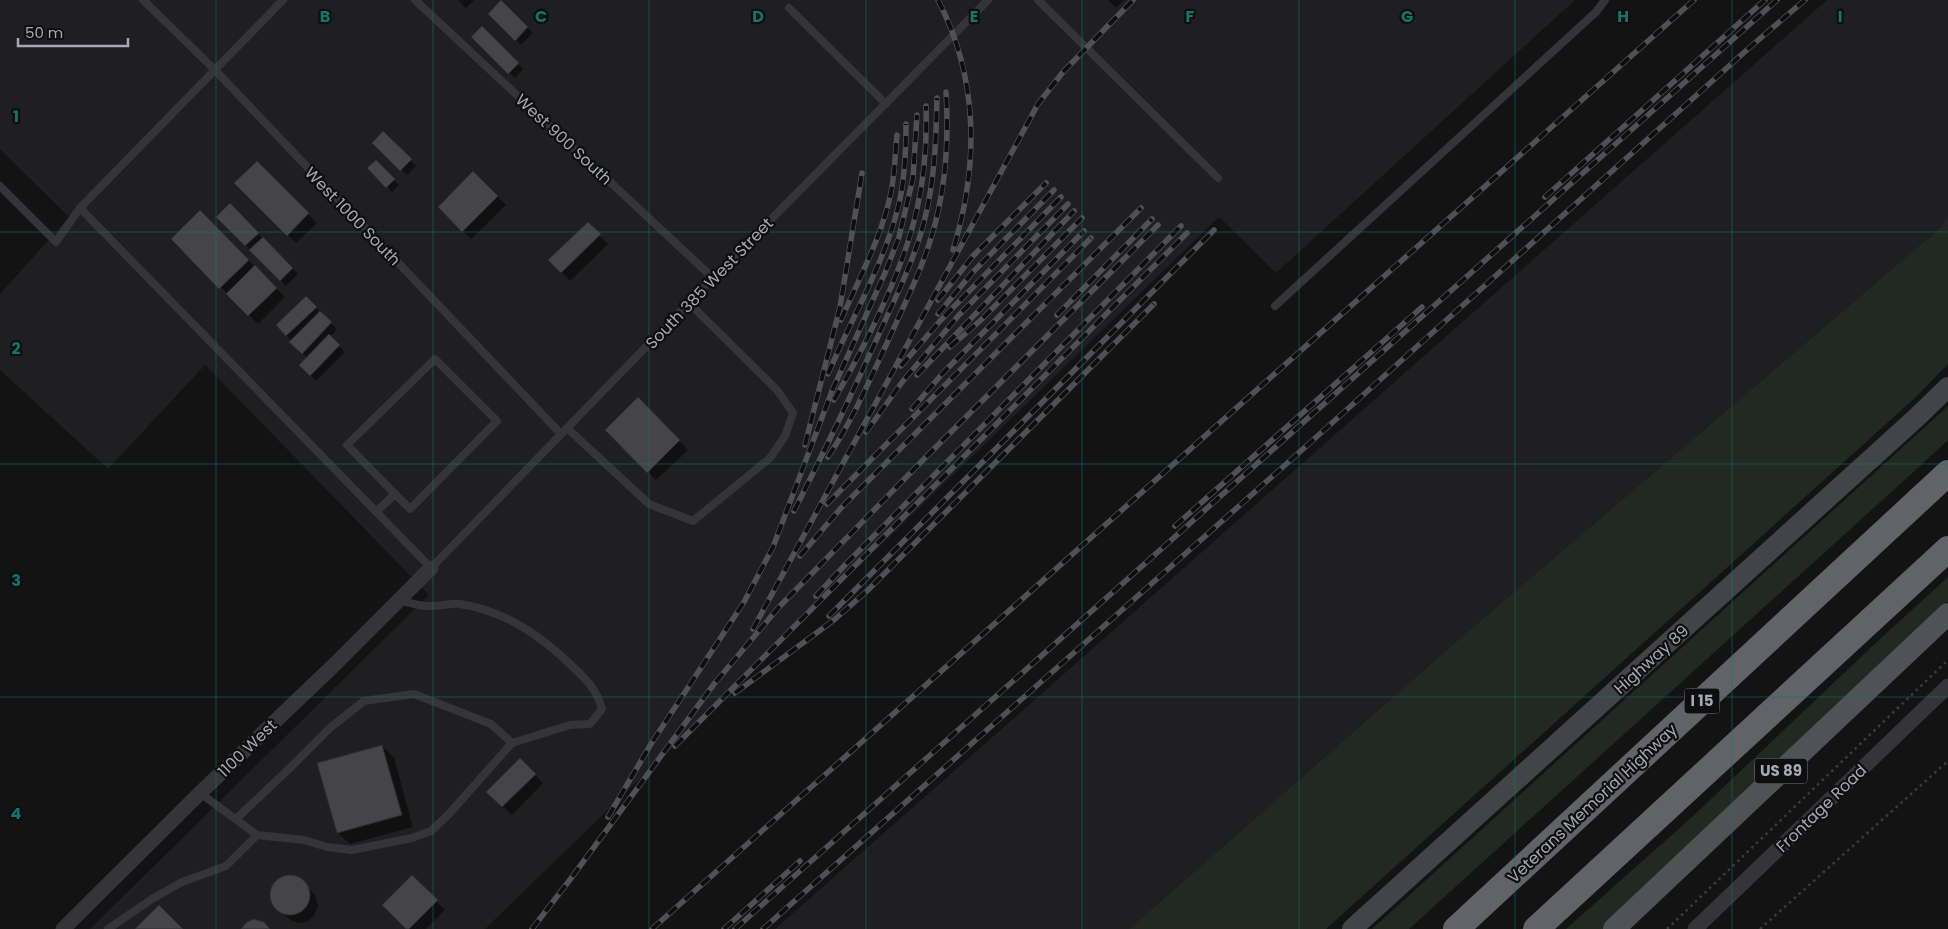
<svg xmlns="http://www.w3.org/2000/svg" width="1948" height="929" font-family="Poppins,sans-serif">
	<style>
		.built { fill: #1f1f21 }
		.green { fill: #222923 }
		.shadow { fill: #0007 }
		.building { fill: #454549; stroke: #2e2d30 }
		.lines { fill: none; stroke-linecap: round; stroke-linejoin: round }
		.path { stroke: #3b3c40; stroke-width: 2.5; stroke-dasharray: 2.5 4; stroke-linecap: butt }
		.service { stroke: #353539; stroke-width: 8 }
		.minor { stroke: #353539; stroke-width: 15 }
		.secondary { stroke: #434449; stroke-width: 20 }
		.primary { stroke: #515257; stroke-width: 22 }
		.motorway { stroke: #616369; stroke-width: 26 }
		.rail-casing { stroke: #505156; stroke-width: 5.5 }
		.rail { stroke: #0e0e0f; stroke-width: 4; stroke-dasharray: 11; stroke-linecap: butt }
		.grid { fill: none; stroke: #0f766e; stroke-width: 1; stroke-opacity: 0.55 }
		.labels { text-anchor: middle; stroke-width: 4.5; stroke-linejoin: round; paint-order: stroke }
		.shield { fill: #0e0e0f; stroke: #787a82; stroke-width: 1 }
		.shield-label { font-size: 15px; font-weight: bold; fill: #a6a9b3 }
		.street-label { font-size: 16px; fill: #a6a9b3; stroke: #0e0e0f }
		.grid-label { font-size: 16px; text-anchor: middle; font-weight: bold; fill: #0f766e; stroke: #0e0e0f; stroke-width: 4.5; stroke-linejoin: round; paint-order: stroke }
	</style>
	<rect width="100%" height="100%" fill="#131314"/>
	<g class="built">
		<path d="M 0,0 L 1575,0 L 1276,273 L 1219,217 L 485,929 L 90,929 L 429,595 L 205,365 L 108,469 L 0,370 L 0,294 L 69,217 L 0,149 Z"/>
		<path d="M 1827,0 L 1948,0 L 1948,215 L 1941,227 L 1458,640 L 1129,929 L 775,929 Z"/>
	</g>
	<g class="green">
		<path d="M 1948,215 L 1948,364 L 1916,397 L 1326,929 L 1129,929 L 1458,640 L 1941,227 Z"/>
		<path d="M 1948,406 L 1948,440 L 1920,466 L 1409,929 L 1372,929 Z"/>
		<path d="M 1948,577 L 1948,601 L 1606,929 L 1566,929 L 1692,817 L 1880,639 Z"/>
	</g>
	<g class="shadow">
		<path d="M 458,0 L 474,0 L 466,8 Z"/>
		<path d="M 1108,0 L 1124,0 L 1116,8 Z"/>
		<path d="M 501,2 L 533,33 L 521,45 L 490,14 Z"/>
		<path d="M 482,28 L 523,69 L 515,78 L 473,37 Z"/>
		<path d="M 383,133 L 416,166 L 407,175 L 374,143 Z"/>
		<path d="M 257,162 L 317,223 L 296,243 L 236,183 Z"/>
		<path d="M 376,162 L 399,185 L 392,192 L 369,168 Z"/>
		<path d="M 473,173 L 506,205 L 471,239 L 439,207 Z"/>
		<path d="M 230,205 L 298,274 L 286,286 L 218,217 Z"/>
		<path d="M 200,212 L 285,297 L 258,324 L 172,239 Z"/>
		<path d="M 588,224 L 608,244 L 570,281 L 550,260 Z"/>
		<path d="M 306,298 L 337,329 L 330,337 L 345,352 L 316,381 L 300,365 L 307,358 L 277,325 Z"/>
		<path d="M 638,399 L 688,450 L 656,480 L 607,430 Z"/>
		<path d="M 382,746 L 394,758 L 413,827 L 350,844 L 338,833 L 319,764 Z"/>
		<path d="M 520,760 L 543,783 L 512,815 L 488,792 Z"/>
		<path d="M 286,877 L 292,877 L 302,881 L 315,895 L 318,905 L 314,916 L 306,922 L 300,923 L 290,920 L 276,907 L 272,897 L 274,886 L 281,878 Z"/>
		<path d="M 412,877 L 445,910 L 426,929 L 407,929 Z"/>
	</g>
	<g class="building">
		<path d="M 501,0 L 528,27 L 515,41 L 488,14 Z"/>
		<path d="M 482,26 L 519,63 L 508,74 L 471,37 Z"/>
		<path d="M 383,131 L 412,159 L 400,171 L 372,143 Z"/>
		<path d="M 376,160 L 395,179 L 386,188 L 367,168 Z"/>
		<path d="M 257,161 L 309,213 L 287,236 L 234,183 Z"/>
		<path d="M 473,171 L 498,196 L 462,232 L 438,207 Z"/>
		<path d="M 230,203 L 259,233 L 245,246 L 216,217 Z"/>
		<path d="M 200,210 L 249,260 L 219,289 L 171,239 Z"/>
		<path d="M 588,222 L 601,234 L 561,273 L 548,260 Z"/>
		<path d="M 263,237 L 293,268 L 280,281 L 249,250 Z"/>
		<path d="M 255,265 L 277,288 L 248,316 L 226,294 Z"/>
		<path d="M 306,296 L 317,307 L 286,336 L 276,325 Z"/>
		<path d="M 320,311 L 332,322 L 302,354 L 289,342 Z"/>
		<path d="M 329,334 L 340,345 L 310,376 L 299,365 Z"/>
		<path d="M 638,397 L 680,440 L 647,473 L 605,430 Z"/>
		<path d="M 382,745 L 402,815 L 337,833 L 317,763 Z"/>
		<path d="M 520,758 L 536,774 L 502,807 L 486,792 Z"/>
		<path d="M 412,875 L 438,900 L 409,929 L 406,929 L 382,905 Z"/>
		<circle cx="290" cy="895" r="20"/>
		<path d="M 159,905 L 183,929 L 135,929 Z"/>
		<path d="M 253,919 L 264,922 L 270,929 L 241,929 L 246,923 Z"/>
	</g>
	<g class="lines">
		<g class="path">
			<path d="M 1667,929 L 1948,660"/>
			<path d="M 1760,929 L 1948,761"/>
		</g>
		<g class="service">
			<path d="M 143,0 L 214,69 L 561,434"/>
			<path d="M 415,0 L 713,278"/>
			<path d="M 1038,0 L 1218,178"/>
			<path d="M 789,8 L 886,104"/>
			<path d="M 0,186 L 56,242 L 80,208 L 283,0"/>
			<path d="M 80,208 L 431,568 L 713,278 L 988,0"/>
			<path d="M 1275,306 L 1596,12 L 1605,0"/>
			<path d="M 567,428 L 649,504 L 693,521 L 770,458 L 785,436 L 793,413 L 777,390 L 689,303"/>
			<path d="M 376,512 L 395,494 L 410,509 L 497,421 L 435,359 L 347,445 L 395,494"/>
			<path d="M 200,793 L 257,835 L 304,840 L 327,847 L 352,850 L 412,838 L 431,831 L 448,815 L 512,743 L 570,725 L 590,724 L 602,709 C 597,690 586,679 572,666 C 540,635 505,611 460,604 C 451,603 442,606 433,606 C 421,607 411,603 399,600"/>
			<path d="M 237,818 L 293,765 L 331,727 L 364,701 L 414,694 L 491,724 L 512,743"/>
			<path d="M 108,929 L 152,899 L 182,882 L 226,866 L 257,835"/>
		</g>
		<g class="minor">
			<path d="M 63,929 L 200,793 L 331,668 L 431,568"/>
			<path d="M 1695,929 L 1948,686"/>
		</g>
		<path class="secondary" d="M 1352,929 L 1916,418 L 1948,387"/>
		<path class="primary" d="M 1614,929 L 1948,614"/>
		<g class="motorway">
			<path d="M 1456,929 L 1948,473"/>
			<path d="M 1536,929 L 1948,549"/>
		</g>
		<g class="rail-casing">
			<g id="rail">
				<path d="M 938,0 C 979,79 979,166 953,250"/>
				<path d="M 1545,197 L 1765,0"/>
				<path d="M 938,300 L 973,256 L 1046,183"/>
				<path d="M 938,314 L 972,273 L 1054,190"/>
				<path d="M 1057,315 L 1152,219"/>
				<path d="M 841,320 C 859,278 882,237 891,192 C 895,173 895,154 897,135"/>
				<path d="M 950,347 L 981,320 L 1082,218"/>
				<path d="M 901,366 L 940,321 L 1061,197"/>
				<path d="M 828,374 C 851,319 883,266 898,208 C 905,180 906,152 906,124"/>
				<path d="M 917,375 L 1074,211"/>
				<path d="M 834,400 C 866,344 903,272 917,209 C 925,175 927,141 926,106"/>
				<path d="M 912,409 L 942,374 L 1084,231"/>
				<path d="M 866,432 L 903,381 L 959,315 L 1068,204"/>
				<path d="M 805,445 L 840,307 L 862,173"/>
				<path d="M 828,457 C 852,421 869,382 887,343 C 903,307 921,272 932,235 C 946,188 949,140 946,92"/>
				<path d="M 827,504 L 1091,238"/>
				<path d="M 794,511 C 824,452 852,394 879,334 C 896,296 915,259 925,218 C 935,178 936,138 937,98"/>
				<path d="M 1175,526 L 1422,307"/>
				<path d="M 800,556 L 840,509 L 1141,208"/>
				<path d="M 816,596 L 844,566 L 1181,226"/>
				<path d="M 829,616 L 1214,230"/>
				<path d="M 753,629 L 1038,104 L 1063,72 L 1133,0"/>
				<path d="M 735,693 L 834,620 L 867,591 L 1154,304"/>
				<path d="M 675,746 L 1187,233"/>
				<path d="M 608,817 L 651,744 L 744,602 L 773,547 L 832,391 L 885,273 L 899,237 L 913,178 L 917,115"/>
				<path d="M 532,929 L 572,877 L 714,684 L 779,607 L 924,459 L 1158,225"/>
				<path d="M 652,929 L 1694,0"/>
				<path d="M 724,929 L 800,861"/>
				<path d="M 735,929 L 1777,0"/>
				<path d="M 763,929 L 1293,458 L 1749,48 L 1805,0"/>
			</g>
		</g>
		<use href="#rail" class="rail"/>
	</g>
	<path class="grid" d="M 216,0 L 216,929M 433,0 L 433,929M 649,0 L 649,929M 866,0 L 866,929M 1082,0 L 1082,929M 1299,0 L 1299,929M 1515,0 L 1515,929M 1732,0 L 1732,929M 0,232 L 1948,232M 0,464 L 1948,464M 0,697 L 1948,697"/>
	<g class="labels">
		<g class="shield">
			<rect x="1684.5" y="688.5" width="35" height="25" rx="4"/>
			<rect x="1755" y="758.5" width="52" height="25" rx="4"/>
		</g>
		<g class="shield-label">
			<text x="1702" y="706">I 15</text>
			<text x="1781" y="776">US 89</text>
		</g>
		<g class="street-label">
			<text transform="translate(564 139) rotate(43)" y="6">West 900 South</text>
			<text transform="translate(353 216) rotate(46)" y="6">West 1000 South</text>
			<text transform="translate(709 283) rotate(-46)" y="6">South 385 West Street</text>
			<text transform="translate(1651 659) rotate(-42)" y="6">Highway 89</text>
			<text transform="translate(247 748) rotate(-44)" y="6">1100 West</text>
			<text transform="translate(1592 803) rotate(-43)" y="6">Veterans Memorial Highway</text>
			<text transform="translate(1821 808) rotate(-44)" y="6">Frontage Road</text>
		</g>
	</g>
	<g class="grid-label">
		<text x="325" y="22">B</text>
		<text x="541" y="22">C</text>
		<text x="758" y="22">D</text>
		<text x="974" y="22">E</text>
		<text x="1190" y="22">F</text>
		<text x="1407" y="22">G</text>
		<text x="1623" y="22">H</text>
		<text x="1840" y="22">I</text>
		<text x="16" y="122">1</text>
		<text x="16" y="354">2</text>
		<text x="16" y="586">3</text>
		<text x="16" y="819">4</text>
	</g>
	<path d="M18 38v8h110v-8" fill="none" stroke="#a6a9b3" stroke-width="2.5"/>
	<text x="25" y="38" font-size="15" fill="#a6a9b3" stroke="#0e0e0f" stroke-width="4" paint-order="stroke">50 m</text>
</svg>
